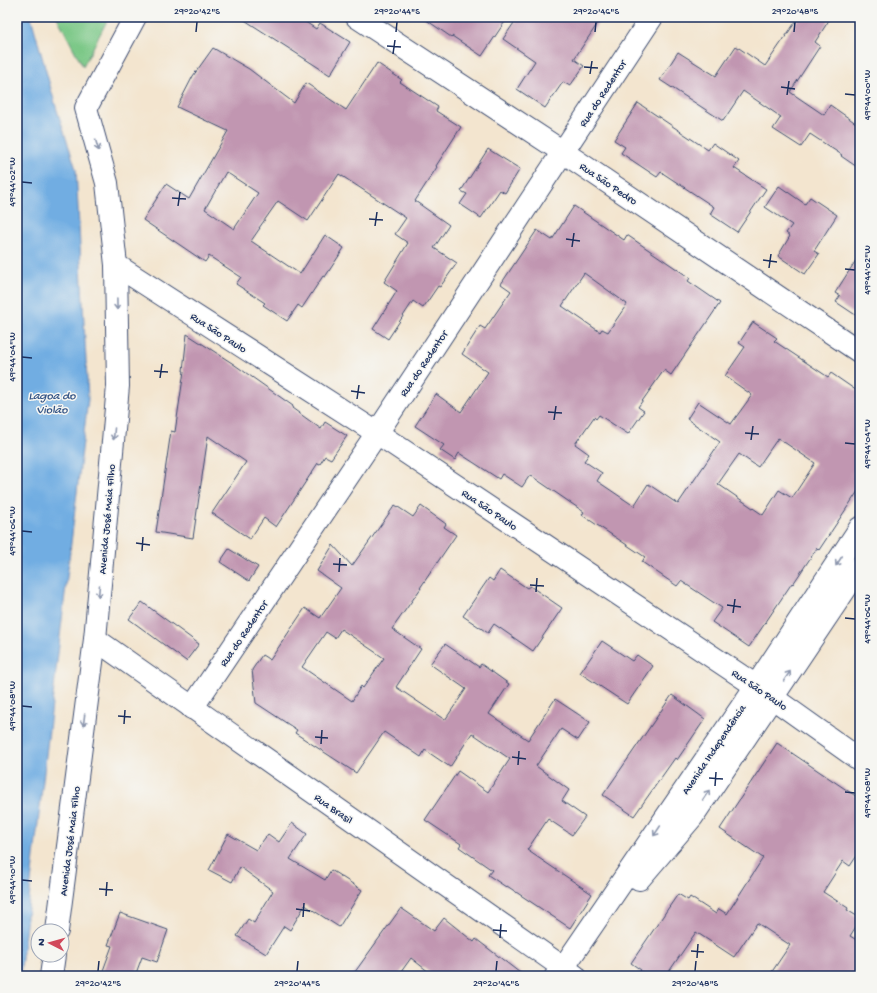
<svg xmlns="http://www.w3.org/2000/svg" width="877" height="993" font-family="'Gochi Hand',sans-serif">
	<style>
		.green { fill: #7bc887; stroke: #4b7c72 }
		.water { fill: #71ade2; stroke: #466ea0 }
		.building { fill: #c196b1; fill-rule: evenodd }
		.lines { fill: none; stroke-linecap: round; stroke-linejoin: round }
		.minor-casing { stroke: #3b4a6f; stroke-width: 24 }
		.minor { stroke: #fff; stroke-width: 22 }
		.oneway { stroke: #8d97ae }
		.ticks { fill: none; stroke: #1b2f5e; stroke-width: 1.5 }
		.labels { text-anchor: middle; stroke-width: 3; stroke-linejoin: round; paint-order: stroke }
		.street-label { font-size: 11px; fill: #1b2f5e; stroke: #f6f6f2 }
		.water-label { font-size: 12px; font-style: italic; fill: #355586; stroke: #f6f6f2 }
		.neatline { fill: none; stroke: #1b2f5e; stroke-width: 1.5 }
		.ticks-label { font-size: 10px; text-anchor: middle; fill: #1b2f5e }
	</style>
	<rect width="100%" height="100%" fill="#f6f6f2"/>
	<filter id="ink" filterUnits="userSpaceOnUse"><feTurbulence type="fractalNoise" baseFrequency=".025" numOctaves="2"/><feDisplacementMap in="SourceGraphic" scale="8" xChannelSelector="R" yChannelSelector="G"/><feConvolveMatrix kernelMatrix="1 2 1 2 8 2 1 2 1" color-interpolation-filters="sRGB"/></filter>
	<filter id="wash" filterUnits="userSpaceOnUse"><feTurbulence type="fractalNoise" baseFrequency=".012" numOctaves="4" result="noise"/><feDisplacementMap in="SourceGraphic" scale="16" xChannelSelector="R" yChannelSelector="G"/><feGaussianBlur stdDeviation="0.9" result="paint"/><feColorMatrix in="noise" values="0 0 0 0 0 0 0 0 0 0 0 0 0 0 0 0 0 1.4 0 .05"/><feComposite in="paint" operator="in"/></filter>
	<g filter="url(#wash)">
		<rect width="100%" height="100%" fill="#f3e5cf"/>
		<path class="green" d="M 57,17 L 109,17 L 83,67 Z"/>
		<path class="water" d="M 17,17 L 31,17 L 56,107 L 76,169 L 88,399 L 20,976 L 17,976 Z"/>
		<g id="blocks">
			<g class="building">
				<path d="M 240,17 L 298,17 L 316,29 L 320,23 L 350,42 L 330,75 Z"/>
				<path d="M 422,17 L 508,17 L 482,56 L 452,36 L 451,37 Z"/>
				<path d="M 518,17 L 602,17 L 574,59 L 584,66 L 570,86 L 563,82 L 545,108 L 517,89 L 535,61 L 503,39 Z"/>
				<path d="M 799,17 L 831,17 L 815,42 L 820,46 L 790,92 L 824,115 L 830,105 L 860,126 L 860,169 L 841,156 L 842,155 L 810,134 L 801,147 L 773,129 L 781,117 L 743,91 L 723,121 L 660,80 L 678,52 L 716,76 L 736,46 L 765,66 Z"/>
				<path d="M 213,48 L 249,69 L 294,103 L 306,83 L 346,110 L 377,63 L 402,80 L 400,82 L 438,107 L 436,111 L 461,127 L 436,166 L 437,167 L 415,201 L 449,225 L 434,248 L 457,263 L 440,287 L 438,286 L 423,308 L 413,301 L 388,339 L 373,329 L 397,291 L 384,282 L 408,243 L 395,234 L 406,218 L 339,174 L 308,221 L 278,201 L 259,228 L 260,228 L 251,241 L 300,274 L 325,235 L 344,248 L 325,277 L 323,276 L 302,308 L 298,305 L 287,321 L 263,305 L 265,303 L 236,284 L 241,277 L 209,256 L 205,262 L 143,220 L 166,184 L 189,199 L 228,131 L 177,107 L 193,76 ZM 226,172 L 258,193 L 234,229 L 205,209 Z"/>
				<path d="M 638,103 L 708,150 L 713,143 L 739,161 L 734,168 L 766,189 L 737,232 L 710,214 L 714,207 L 661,172 L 657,177 L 621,153 L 625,147 L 614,140 Z"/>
				<path d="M 488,149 L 520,169 L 505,193 L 500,190 L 481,218 L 460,204 L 467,194 L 461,191 Z"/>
				<path d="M 779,186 L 805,204 L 810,197 L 837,215 L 814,251 L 819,254 L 805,274 L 778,256 L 790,236 L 786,233 L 792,225 L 765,207 Z"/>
				<path d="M 574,206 L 624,240 L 627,235 L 690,278 L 688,281 L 720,303 L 671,375 L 664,370 L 638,407 L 644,411 L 628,434 L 599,415 L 596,419 L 594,417 L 575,444 L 589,454 L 584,461 L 602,473 L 597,481 L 634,506 L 648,484 L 678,504 L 720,442 L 687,419 L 698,402 L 731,424 L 752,395 L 725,376 L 745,347 L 739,343 L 753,322 L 777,338 L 774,341 L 828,377 L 831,373 L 860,393 L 860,488 L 819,550 L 817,548 L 793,584 L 792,583 L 749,647 L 712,622 L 722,608 L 681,581 L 677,586 L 642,562 L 645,557 L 582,515 L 584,512 L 530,475 L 522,487 L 502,474 L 499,479 L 459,453 L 455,460 L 440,450 L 444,445 L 415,426 L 436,394 L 461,412 L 488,372 L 462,354 L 480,326 L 485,329 L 511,291 L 501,284 L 537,230 L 552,240 ZM 584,273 L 627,304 L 608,332 L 602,329 L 600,332 L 562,306 ZM 778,438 L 815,463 L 792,498 L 779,490 L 763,515 L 718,484 L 739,454 L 758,467 Z"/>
				<path d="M 860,254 L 860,318 L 836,302 L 840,296 L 835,293 Z"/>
				<path d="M 187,334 L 232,363 L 293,406 L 292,408 L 321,429 L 325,422 L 347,436 L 331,459 L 325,456 L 320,464 L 318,463 L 276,527 L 264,518 L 250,539 L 212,513 L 246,462 L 208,436 L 193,538 L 156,532 L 171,431 L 175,432 L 184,371 L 183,371 Z"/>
				<path d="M 395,505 L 413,517 L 421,506 L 446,524 L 444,527 L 456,535 L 420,588 L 421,588 L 392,629 L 421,649 L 396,687 L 445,720 L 466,689 L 430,664 L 445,644 L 479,667 L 481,664 L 509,684 L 489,714 L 528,740 L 555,699 L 590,722 L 578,740 L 561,729 L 536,766 L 569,790 L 562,801 L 585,817 L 572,835 L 548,819 L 527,850 L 592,894 L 570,928 L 507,886 L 506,887 L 488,875 L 492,870 L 459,847 L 461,844 L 425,820 L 458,771 L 488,792 L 510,759 L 472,733 L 450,767 L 425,750 L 421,757 L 384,732 L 356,773 L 295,733 L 297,730 L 256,703 L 252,670 L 262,655 L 270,660 L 305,608 L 320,618 L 341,588 L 317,571 L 333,545 L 352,566 ZM 341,629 L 384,658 L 363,688 L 361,686 L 352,701 L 302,667 L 326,632 L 335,638 Z"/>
				<path d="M 229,549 L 258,567 L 249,581 L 220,562 Z"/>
				<path d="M 500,570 L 527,588 L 530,586 L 562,608 L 533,651 L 494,624 L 488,633 L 463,616 L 489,578 L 493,581 Z"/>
				<path d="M 142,602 L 199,644 L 186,661 L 129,619 Z"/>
				<path d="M 602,641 L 632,661 L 637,655 L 653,666 L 627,704 L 580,673 Z"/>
				<path d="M 672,695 L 705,719 L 677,760 L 675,758 L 634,816 L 603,795 Z"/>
				<path d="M 777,743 L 860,799 L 860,851 L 850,866 L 843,861 L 823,892 L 848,908 L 847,910 L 860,918 L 860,920 L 850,936 L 860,942 L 860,969 L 855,976 L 769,976 L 790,945 L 757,923 L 734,957 L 696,932 L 666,976 L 637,976 L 641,970 L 631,963 L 678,894 L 688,900 L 690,897 L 716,914 L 719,909 L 727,914 L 763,858 L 720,829 Z"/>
				<path d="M 292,823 L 307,834 L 290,859 L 325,880 L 331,870 L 362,890 L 339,927 L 305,905 L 290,930 L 284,926 L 266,954 L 237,936 L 248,919 L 254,923 L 273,891 L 240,867 L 232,882 L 209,870 L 228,834 L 256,850 L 268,834 L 279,842 Z"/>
				<path d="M 401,908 L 434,931 L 444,918 L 474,942 L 476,939 L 524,976 L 434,976 L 411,958 L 398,976 L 352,976 Z"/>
				<path d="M 120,913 L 168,930 L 157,962 L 142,957 L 135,976 L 101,976 L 112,946 L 108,945 Z"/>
			</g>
		</g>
	</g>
	<g filter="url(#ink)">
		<use href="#blocks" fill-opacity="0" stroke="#3b4a6f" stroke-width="1"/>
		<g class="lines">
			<g class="minor-casing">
				<g id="minor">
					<path d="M 357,17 L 563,152 L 860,352"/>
					<path d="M 116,265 L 377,433 L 756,686 L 860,760"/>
					<path d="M 95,639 L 575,976"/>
					<path d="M 192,708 L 377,433 L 652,17"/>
					<path d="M 639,879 L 692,817 L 860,567"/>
					<path d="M 57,931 L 95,639 L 118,386 L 116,265 L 107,183 L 86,108 L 135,17"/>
					<path d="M 51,976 L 54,955"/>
					<path d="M 556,976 L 563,968 L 756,686 L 860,528"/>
				</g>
			</g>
			<use href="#minor" class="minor"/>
		</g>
		<defs><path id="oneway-shaft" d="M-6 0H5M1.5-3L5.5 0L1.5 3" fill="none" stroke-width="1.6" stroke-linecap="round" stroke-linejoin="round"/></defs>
		<g class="oneway">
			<use href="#oneway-shaft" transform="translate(97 145) rotate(74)"/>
			<use href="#oneway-shaft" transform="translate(117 304) rotate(89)"/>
			<use href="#oneway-shaft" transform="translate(114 434) rotate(95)"/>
			<use href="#oneway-shaft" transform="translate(839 561) rotate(123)"/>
			<use href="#oneway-shaft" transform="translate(99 591) rotate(95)"/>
			<use href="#oneway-shaft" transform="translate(787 676) rotate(-56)"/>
			<use href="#oneway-shaft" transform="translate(84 720) rotate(97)"/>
			<use href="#oneway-shaft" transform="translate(706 795) rotate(-56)"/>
			<use href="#oneway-shaft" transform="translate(657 831) rotate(124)"/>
		</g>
	</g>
	<path class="ticks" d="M 196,32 L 197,22M 396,32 L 397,22M 595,32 L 596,22M 794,32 L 795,22M 387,46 L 401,47M 393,54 L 395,40M 584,67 L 598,68M 590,74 L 592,61M 781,87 L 795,89M 845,94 L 855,95M 787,95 L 789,81M 22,182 L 32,183M 172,198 L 186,199M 178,206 L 180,192M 369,219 L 383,220M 375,226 L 377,212M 566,239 L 580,241M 572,247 L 574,233M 763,260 L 777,262M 769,268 L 771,254M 845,269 L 855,270M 22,357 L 32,358M 154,371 L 168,372M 160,378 L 162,364M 351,391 L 365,393M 357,399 L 359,385M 548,412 L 562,413M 554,420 L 556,406M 745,433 L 759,434M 751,440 L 753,426M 845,443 L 855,444M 22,531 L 32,532M 136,543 L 150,545M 142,551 L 143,537M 333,564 L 347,565M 339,572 L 340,558M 530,585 L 544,586M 536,592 L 537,578M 727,605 L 741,607M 733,613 L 735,599M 845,618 L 855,619M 22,706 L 32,707M 118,716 L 131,717M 124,724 L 125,710M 315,737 L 328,738M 321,744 L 322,730M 512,757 L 526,759M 518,765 L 519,751M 709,778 L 723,779M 715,786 L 716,772M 845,792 L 855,793M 22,880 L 32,881M 99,889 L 113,890M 106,896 L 107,882M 296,909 L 310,911M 303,917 L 304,903M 493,930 L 507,931M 500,938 L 501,924M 691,951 L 704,952M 697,958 L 698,944M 98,971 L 99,961M 297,971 L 298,961M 496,971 L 497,961M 695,971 L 696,961"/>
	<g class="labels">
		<g class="street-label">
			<text transform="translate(602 93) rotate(-57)" y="4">Rua do Redentor</text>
			<text transform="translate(609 183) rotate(34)" y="4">Rua São Pedro</text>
			<text transform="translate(219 332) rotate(33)" y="4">Rua São Paulo</text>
			<text transform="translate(423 363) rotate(-56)" y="4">Rua do Redentor</text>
			<text transform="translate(490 509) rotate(34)" y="4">Rua São Paulo</text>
			<text transform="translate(106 519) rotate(-85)" y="4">Avenida José Maia Filho</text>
			<text transform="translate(243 633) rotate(-56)" y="4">Rua do Redentor</text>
			<text transform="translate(760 689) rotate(34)" y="4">Rua São Paulo</text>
			<text transform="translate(713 749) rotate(-56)" y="4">Avenida Independência</text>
			<text transform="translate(334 808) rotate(35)" y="4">Rua Brasil</text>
			<text transform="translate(69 841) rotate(-83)" y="4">Avenida José Maia Filho</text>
		</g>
		<g class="water-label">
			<text x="52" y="399">Lagoa do<tspan x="52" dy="14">Violão</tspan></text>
		</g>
	</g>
	<rect width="877" height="993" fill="none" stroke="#f6f6f2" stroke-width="44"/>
	<g transform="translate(50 943) rotate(276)"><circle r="19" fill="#f6f6f2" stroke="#9ea6b7"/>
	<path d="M0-3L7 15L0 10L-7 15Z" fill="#d1495b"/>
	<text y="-6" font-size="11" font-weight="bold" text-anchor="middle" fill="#1b2f5e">N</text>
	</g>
	<rect x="22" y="22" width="833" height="949" class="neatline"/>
	<g class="ticks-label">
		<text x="197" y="14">29°20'42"S</text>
		<text x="397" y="14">29°20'44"S</text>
		<text x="596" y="14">29°20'46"S</text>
		<text x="795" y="14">29°20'48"S</text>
		<text transform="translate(866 95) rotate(-90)" y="4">49°44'00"W</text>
		<text transform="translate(11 182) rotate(-90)" y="4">49°44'02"W</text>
		<text transform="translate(866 270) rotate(-90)" y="4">49°44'02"W</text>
		<text transform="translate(11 357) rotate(-90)" y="4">49°44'04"W</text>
		<text transform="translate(866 444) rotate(-90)" y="4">49°44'04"W</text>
		<text transform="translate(11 531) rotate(-90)" y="4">49°44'06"W</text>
		<text transform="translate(866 619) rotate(-90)" y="4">49°44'06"W</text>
		<text transform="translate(11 706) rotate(-90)" y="4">49°44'08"W</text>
		<text transform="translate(866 793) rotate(-90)" y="4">49°44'08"W</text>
		<text transform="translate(11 880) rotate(-90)" y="4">49°44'10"W</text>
		<text x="98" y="986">29°20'42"S</text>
		<text x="297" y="986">29°20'44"S</text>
		<text x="496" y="986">29°20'46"S</text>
		<text x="695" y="986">29°20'48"S</text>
	</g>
</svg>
